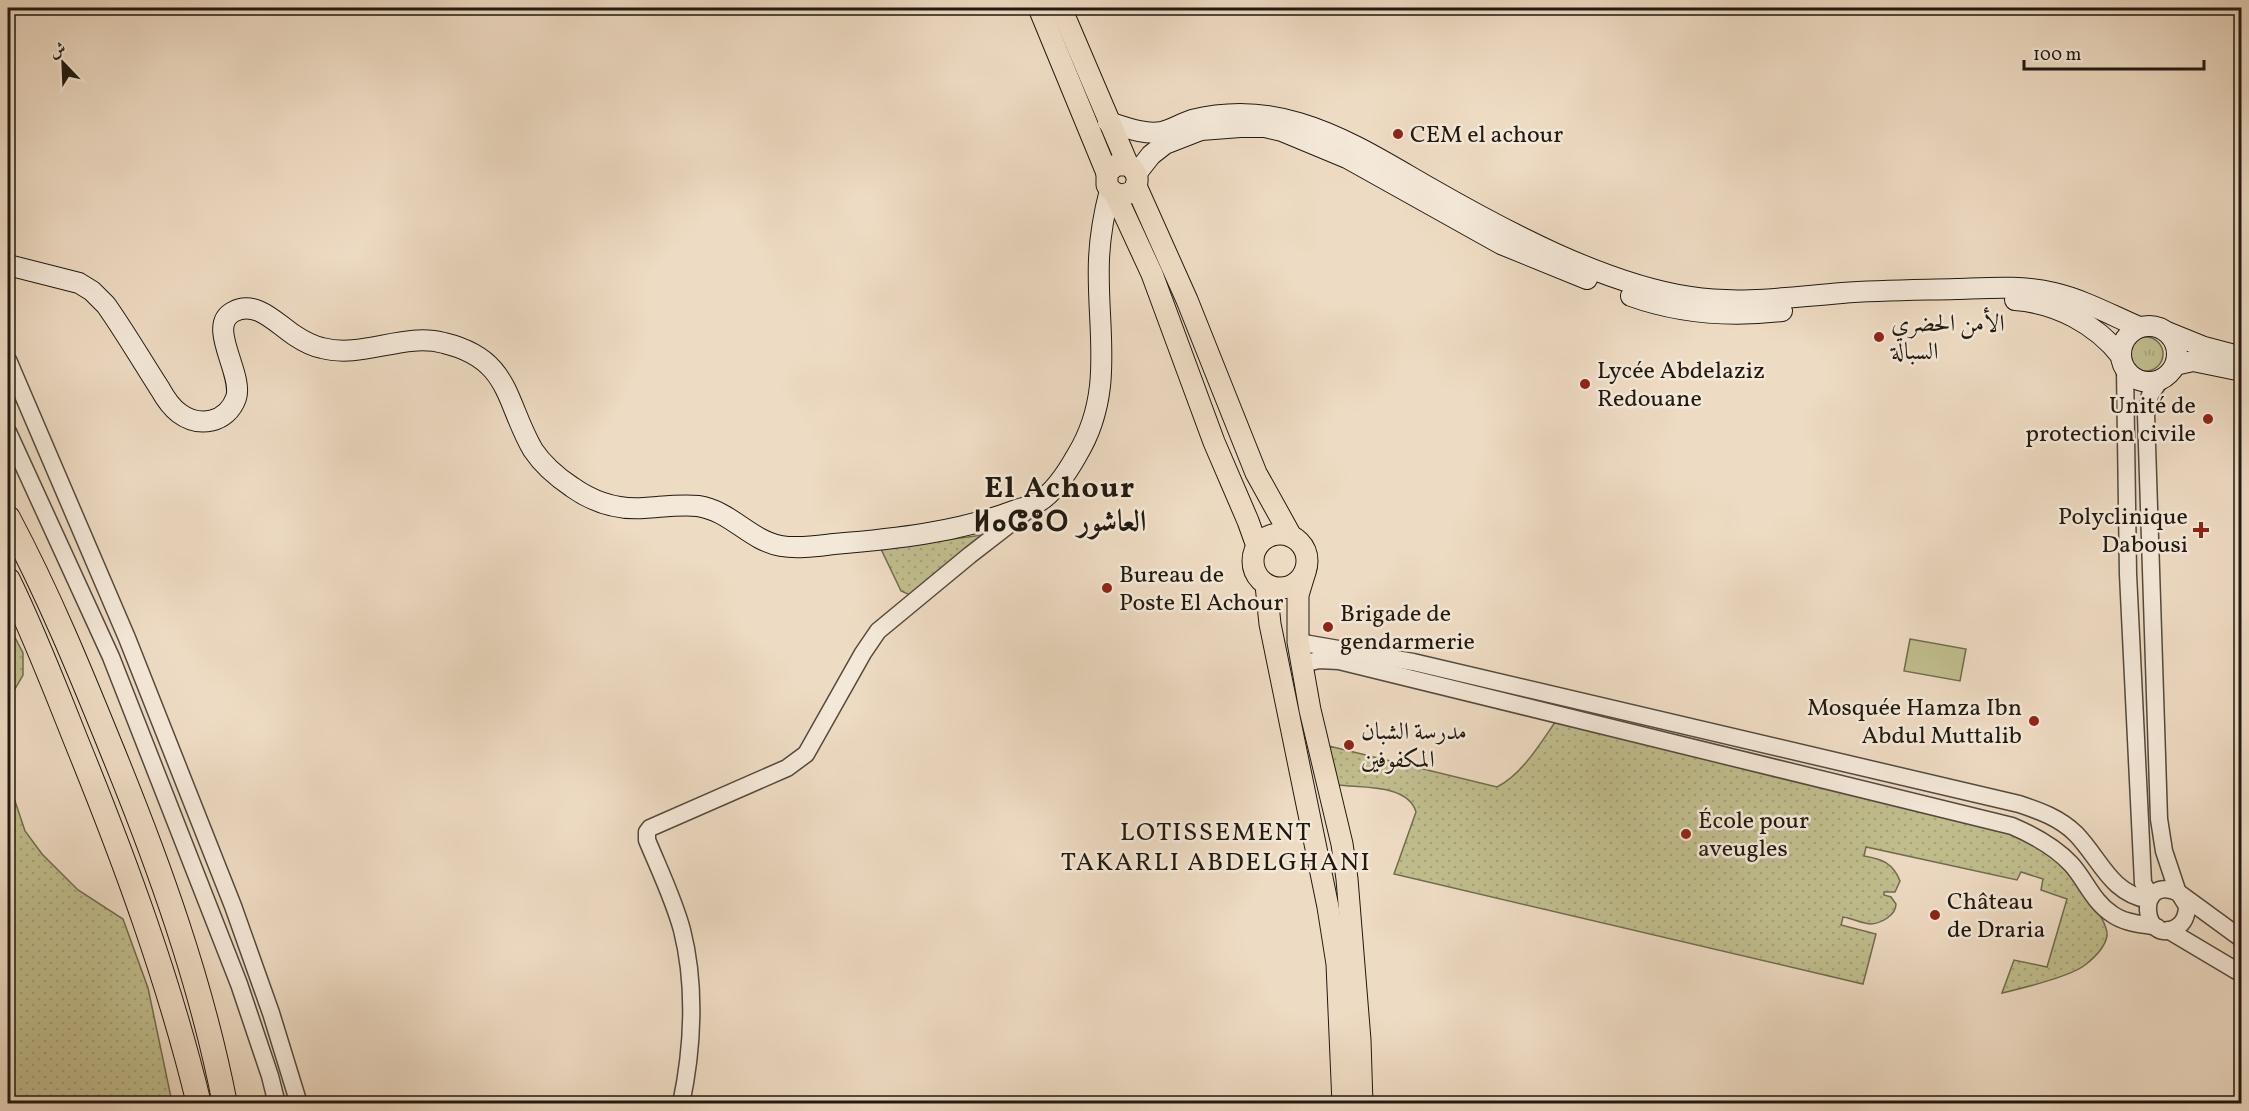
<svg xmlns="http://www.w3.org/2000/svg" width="2249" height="1111" font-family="Vollkorn,Amiri,'Noto Sans Tifinagh',serif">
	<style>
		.grass { fill: url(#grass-tufts); stroke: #716c4f; stroke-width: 1.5 }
		.park { fill: url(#park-dots); stroke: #716c4f; stroke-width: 1.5 }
		.pitch { fill: #c1be8e; stroke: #716c4f; stroke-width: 1.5 }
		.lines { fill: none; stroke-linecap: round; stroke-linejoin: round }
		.tertiary-casing { stroke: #544a3d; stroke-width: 19 }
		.secondary-casing { stroke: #211910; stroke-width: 22 }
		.primary-casing { stroke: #211910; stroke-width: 23 }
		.motorway-casing { stroke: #211910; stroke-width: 26 }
		.tertiary { stroke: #f4e8d8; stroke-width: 16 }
		.secondary { stroke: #f4e8d8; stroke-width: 20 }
		.primary { stroke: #eedbc3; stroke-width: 21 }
		.motorway { stroke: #eedbc3; stroke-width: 24 }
		.poi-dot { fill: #8f2418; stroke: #f4e8d8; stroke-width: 2 }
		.labels { text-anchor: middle; stroke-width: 5; stroke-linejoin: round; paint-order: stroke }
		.poi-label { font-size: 24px; fill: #211910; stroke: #f4e8d8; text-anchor: start }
		.neighbourhood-label { font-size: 26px; letter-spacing: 1.5px; fill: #211910; stroke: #f4e8d8 }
		.district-label { font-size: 30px; font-weight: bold; letter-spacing: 1.5px; fill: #211910; stroke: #f4e8d8 }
	</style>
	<defs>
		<pattern id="grass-tufts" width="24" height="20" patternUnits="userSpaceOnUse" patternTransform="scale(1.5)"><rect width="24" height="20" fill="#c1be8e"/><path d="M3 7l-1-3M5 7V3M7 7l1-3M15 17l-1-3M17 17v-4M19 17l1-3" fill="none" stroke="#a6a379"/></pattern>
		<pattern id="park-dots" width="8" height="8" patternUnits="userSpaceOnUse" patternTransform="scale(1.5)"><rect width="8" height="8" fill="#c1be8e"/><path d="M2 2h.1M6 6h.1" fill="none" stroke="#a6a379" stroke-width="1.8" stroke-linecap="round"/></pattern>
	</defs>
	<rect width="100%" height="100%" fill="#eedbc3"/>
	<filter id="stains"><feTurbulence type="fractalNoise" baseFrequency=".00333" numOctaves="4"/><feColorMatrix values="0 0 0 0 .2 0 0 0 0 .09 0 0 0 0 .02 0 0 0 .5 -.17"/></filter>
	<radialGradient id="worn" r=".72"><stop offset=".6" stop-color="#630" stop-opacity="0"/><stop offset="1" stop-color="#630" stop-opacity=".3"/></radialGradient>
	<circle class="grass" cx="2146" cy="354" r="17"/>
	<g class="park">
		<path d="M 982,535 L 910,595 L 901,591 L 881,549 Z"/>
		<path d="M 8,624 L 23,653 L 23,675 L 8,701 Z"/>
		<path d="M 1558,718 L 2002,827 C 2019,837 2039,845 2055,856 C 2068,866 2109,920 2107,936 C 2105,947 2094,958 2085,965 C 2070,977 2023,988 2002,993 L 2014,960 L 2047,967 L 2067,899 L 2041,890 L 2043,879 L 2021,872 L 2017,880 L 1866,847 L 1864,856 C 1882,859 1893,863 1900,881 L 1895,892 L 1884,892 L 1884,895 L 1891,897 L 1896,904 C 1896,915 1882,923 1871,924 C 1863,924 1851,918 1843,917 L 1841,925 L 1876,934 L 1863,984 L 1394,874 L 1416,812 C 1408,784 1362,788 1338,785 L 1329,746 L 1497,787 C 1523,774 1541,742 1558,718 Z"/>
		<path d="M 8,780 L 25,831 L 42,854 L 78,890 L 123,919 L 148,988 L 172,1102 L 170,1103 L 8,1103 Z"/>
	</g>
	<path class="pitch" d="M 1910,639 L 1966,649 L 1960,681 L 1904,671 Z"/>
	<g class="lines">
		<g class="tertiary-casing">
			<g id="tertiary">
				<path d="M 8,360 L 127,638 L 233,906 L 271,1013 L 299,1104"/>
				<path d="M 2125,368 L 2128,574 L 2143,883 L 2151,897"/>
				<path d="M 2161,379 L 2150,395 L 2146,414 L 2159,819 L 2164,851 L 2178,893"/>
				<path d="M 8,432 L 111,657 L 239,984 L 270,1076 L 277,1104"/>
				<path d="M 1298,642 L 1413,662 L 2019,804 C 2040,811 2060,818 2076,834 C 2101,860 2110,893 2149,900"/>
				<path d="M 1302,664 L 1319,660 L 1339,661 L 2012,826 C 2033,835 2054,846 2071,864 C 2085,879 2093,902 2112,914 C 2124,923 2142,924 2157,927"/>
				<path d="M 2179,893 L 2187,906 C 2187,914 2185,922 2177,927 C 2142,949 2134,872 2179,893 L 2242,939"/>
				<path d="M 2168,930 L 2242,974"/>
				<path d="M 681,1104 C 693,1048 696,985 682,930 C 674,900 659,869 647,840 L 647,832 L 650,828 L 787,768 L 806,754 L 863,653 L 878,631 L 970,555 L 1032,507"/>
			</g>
		</g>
		<g class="secondary-casing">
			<g id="secondary">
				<path d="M 1108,122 C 1125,127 1144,135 1161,132 C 1172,130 1182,123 1192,120 C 1228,111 1263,112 1299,123 C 1346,137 1388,164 1430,188 C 1505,231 1604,284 1690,297 C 1742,305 1790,297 1842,293 C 1880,290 1918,290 1956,289 C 1988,288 2022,285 2054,293 C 2084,300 2111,315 2139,327"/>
				<path d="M 1136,174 L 1151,155 L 1165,144 L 1201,130 L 1240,127 L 1265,127 L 1282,131 L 1347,158 L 1501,244 L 1587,279"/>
				<path d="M 8,265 L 79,283 L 92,291 L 106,305 C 125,332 142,361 160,389 C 165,398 171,407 179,413 C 199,428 227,423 236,398 C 244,374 206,326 233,312 C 256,299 277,324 294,335 C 303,341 312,346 322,348 C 363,359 403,332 444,343 C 511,359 505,402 533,450 C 543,465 557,477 572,487 C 593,502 618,510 644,508 C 662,507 680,504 698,506 C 731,511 749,540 781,546 C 798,549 817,546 834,544 C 895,539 959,532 1016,510 C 1023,508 1032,506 1038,502 C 1054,493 1068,471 1077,455 C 1116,391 1096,328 1099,259 C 1100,235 1104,213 1110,190"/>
				<path d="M 1631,296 C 1681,314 1730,317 1782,311"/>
				<path d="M 2015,300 C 2056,303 2096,324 2121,356"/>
				<circle cx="2149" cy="354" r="28"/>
				<path d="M 2167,332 L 2204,347 L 2242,357"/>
				<path d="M 2175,365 L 2193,361 L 2242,371"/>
			</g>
		</g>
		<g class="primary-casing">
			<g id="primary">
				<path d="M 1039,8 L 1107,173"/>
				<path d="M 1061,8 L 1128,165 C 1138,172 1140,181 1133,191 C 1123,197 1114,196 1107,185 L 1107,173 L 1116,165 L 1128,165"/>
				<path d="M 1136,186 L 1187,300 L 1256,473 L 1291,536"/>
				<path d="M 1115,194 L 1152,274 L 1214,442 L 1248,521 L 1257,546"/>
				<circle cx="1280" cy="561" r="27"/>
				<path d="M 1305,572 L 1298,595 L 1298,642 L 1310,710 L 1342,844 L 1347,879 L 1360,1040 L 1362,1104"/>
				<path d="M 1266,585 L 1270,624 L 1328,907 L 1337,964 L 1343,1104"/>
			</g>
		</g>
		<g class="motorway-casing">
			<g id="motorway">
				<path d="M 8,518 C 48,593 80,671 112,750 C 159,865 201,981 225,1104"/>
				<path d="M 8,580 C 34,633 55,688 77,743 C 125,861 169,980 199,1104"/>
			</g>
		</g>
		<use href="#tertiary" class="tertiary"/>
		<use href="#secondary" class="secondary"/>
		<use href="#primary" class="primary"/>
		<use href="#motorway" class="motorway"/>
	</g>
	<g class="poi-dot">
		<circle cx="1398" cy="134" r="6"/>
		<circle cx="1879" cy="337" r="6"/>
		<circle cx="1585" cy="384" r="6"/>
		<circle cx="2208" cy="419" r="6"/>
		<path d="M2198 521h6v6h6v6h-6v6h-6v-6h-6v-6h6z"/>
		<circle cx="1107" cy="588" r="6"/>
		<circle cx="1328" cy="627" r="6"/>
		<circle cx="2034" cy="721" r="6"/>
		<circle cx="1349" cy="745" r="6"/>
		<circle cx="1686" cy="834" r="6"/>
		<circle cx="1935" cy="915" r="6"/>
	</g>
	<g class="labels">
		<g class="poi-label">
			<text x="1410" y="142">CEM el achour</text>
			<text x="1891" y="331">الأمن الحضري<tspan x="1891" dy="28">السبالة</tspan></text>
			<text x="1597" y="378">Lycée Abdelaziz<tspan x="1597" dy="28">Redouane</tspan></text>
			<text x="2196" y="413" text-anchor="end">Unité de<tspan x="2196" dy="28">protection civile</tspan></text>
			<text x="2188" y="524" text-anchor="end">Polyclinique<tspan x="2188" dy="28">Dabousi</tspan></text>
			<text x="1119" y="582">Bureau de<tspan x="1119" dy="28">Poste El Achour</tspan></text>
			<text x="1340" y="621">Brigade de<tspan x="1340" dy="28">gendarmerie</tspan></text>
			<text x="2022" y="715" text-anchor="end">Mosquée Hamza Ibn<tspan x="2022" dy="28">Abdul Muttalib</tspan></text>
			<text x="1361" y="739">مدرسة الشبان<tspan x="1361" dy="28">المكفوفين</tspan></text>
			<text x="1698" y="828">École pour<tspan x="1698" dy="28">aveugles</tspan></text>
			<text x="1947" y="909">Château<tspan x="1947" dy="28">de Draria</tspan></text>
		</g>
		<g class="neighbourhood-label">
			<text x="1216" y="840">LOTISSEMENT<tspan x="1216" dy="30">TAKARLI ABDELGHANI</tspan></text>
		</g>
		<g class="district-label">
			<text x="1060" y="497">El Achour<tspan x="1060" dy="34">ⵍⴰⵛⵓⵔ العاشور</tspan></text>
		</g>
	</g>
	<rect width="2249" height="1111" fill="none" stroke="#eedbc3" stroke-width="30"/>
	<rect x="9" y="9" width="2231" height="1093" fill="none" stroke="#211910" stroke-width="3"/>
	<rect x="15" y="15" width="2219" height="1081" fill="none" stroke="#211910" stroke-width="1.5"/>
	<g transform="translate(63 63) rotate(337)" stroke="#f4e8d8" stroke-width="4.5" paint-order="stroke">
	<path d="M0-4.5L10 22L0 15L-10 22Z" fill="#211910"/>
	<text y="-9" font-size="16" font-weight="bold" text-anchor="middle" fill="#211910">ش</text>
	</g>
	<path d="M2024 60v9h180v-9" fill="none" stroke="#211910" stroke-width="3"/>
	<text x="2033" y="60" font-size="18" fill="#211910" stroke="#f4e8d8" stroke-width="4.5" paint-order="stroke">100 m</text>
	<rect width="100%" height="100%" filter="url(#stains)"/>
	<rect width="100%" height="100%" fill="url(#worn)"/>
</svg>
